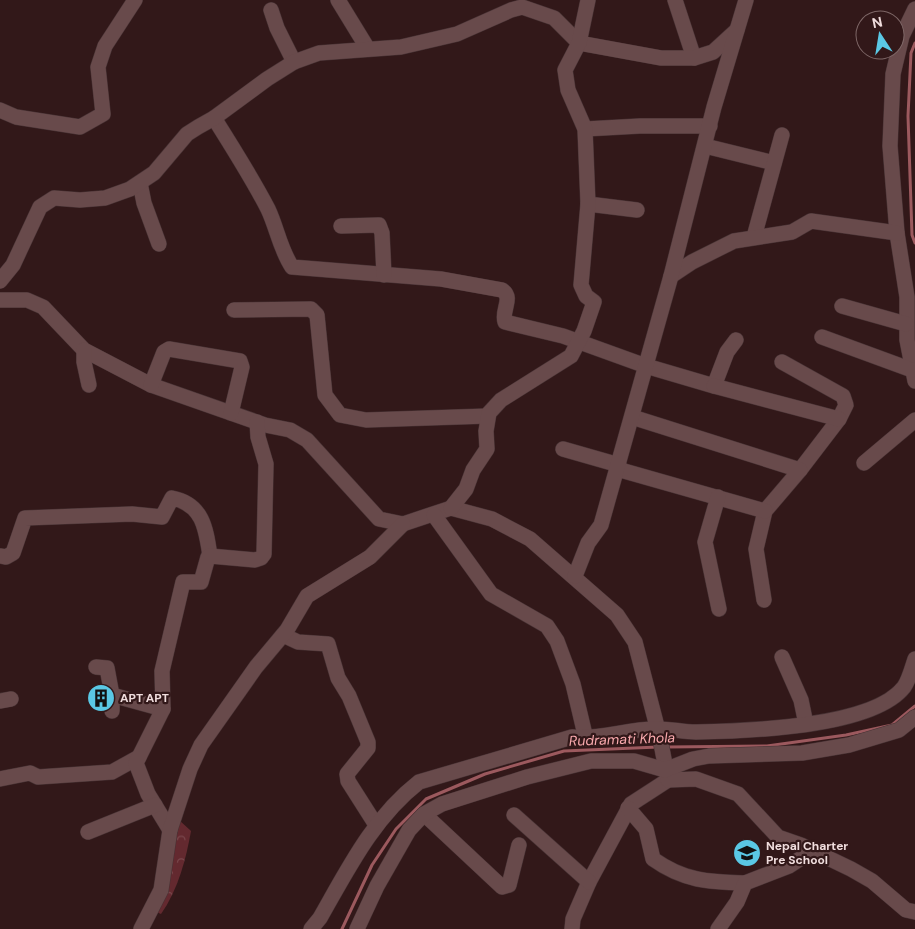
<svg xmlns="http://www.w3.org/2000/svg" width="915" height="929" font-family="'DM Sans',sans-serif">
	<style>
		.forest { fill: url(#forest-crowns) }
		.lines { fill: none; stroke-linecap: round; stroke-linejoin: round }
		.stream { stroke: #9c595e; stroke-width: 3 }
		.minor-casing { stroke: #483335; stroke-width: 16 }
		.minor { stroke: #684a4b; stroke-width: 15 }
		.labels { text-anchor: middle; stroke-width: 4.5; stroke-linejoin: round; paint-order: stroke }
		.poi-label { font-size: 12px; font-weight: bold; fill: #f0dddd; stroke: #321819; text-anchor: start }
		.water-label { font-size: 14px; font-style: italic; fill: #fbabaf; stroke: #321819 }
	</style>
	<defs>
		<pattern id="forest-crowns" width="20" height="18" patternUnits="userSpaceOnUse" patternTransform="scale(1.25)"><rect width="20" height="18" fill="#63292f"/><path d="M2 6a3 3 0 1 1 6 0M12 15a3 3 0 1 1 6 0" fill="none" stroke="#7a484d"/></pattern>
	</defs>
	<rect width="100%" height="100%" fill="#321819"/>
	<path class="forest" d="M 179,820 L 191,831 C 186,859 178,890 161,914 L 154,911 Z"/>
	<g class="lines">
		<g class="stream">
			<path d="M 915,43 L 911,53 L 908,116 L 912,235 L 915,243"/>
			<path d="M 667,747 L 767,746 L 846,735 L 892,725 L 915,706"/>
			<path d="M 342,929 L 372,865 L 396,829 L 426,799 L 485,774 L 564,751 L 658,747"/>
		</g>
		<g class="minor-casing">
			<g id="minor">
				<path d="M 338,0 L 368,49"/>
				<path d="M 675,0 L 694,58"/>
				<path d="M 915,9 L 902,36 L 893,74 L 890,146 L 897,233 L 907,297 L 907,340 L 915,381"/>
				<path d="M 271,10 L 277,28 L 294,62"/>
				<path d="M 0,110 L 16,117 L 80,127 L 103,114 L 98,67 L 105,46 L 135,0"/>
				<path d="M 214,118 C 233,148 252,178 268,209 C 277,228 280,249 292,267 L 441,279 L 502,290 C 514,298 501,310 505,322 L 563,336 L 646,366 L 714,386 L 727,352 L 736,340"/>
				<path d="M 585,129 L 640,126 L 710,126"/>
				<path d="M 705,146 L 774,163"/>
				<path d="M 140,183 L 144,203 L 159,244"/>
				<path d="M 588,204 L 637,210"/>
				<path d="M 341,226 L 379,225 L 382,233 L 384,275"/>
				<path d="M 754,237 L 782,135"/>
				<path d="M 671,276 L 692,262 L 734,241 L 792,232 L 811,221 L 897,233"/>
				<path d="M 0,281 L 13,265 L 40,207 L 54,198 L 80,200 L 105,198 L 130,189 L 154,173 L 187,134 L 198,127 L 214,118 L 267,79 L 294,62 L 319,53 L 401,47 L 457,34 L 511,10 L 522,7 L 554,18 L 579,43 L 661,58 L 694,58 L 713,52 L 737,30"/>
				<path d="M 0,300 L 27,300 L 43,307 L 84,350 L 151,385 L 265,425 L 290,430 L 307,440 L 379,519 L 403,524 L 451,508 L 492,519 L 530,539 L 617,615 L 635,642 L 660,738 L 668,780 L 631,804 L 589,882 L 573,919 L 572,929"/>
				<path d="M 842,306 L 906,324"/>
				<path d="M 234,310 L 311,309 L 317,315 L 325,395 L 340,415 L 366,420 L 488,416"/>
				<path d="M 822,337 L 912,370"/>
				<path d="M 84,350 L 84,362 L 89,385"/>
				<path d="M 782,362 L 843,396 L 846,405 L 839,419 L 800,470"/>
				<path d="M 151,385 L 164,352 L 169,349 L 240,361 L 242,367 L 231,413"/>
				<path d="M 714,386 L 839,419"/>
				<path d="M 632,417 L 800,470 L 765,511 L 756,549 L 764,600"/>
				<path d="M 563,449 L 619,465"/>
				<path d="M 864,463 L 915,420"/>
				<path d="M 617,469 L 765,511"/>
				<path d="M 718,497 L 705,542 L 719,609"/>
				<path d="M 451,508 L 466,489 L 473,470 L 487,449 L 486,431 L 489,413 L 501,400 L 571,356 L 584,331 L 594,302 L 586,296 L 581,285 L 588,204 L 585,129 L 568,90 L 565,70 L 579,43 L 588,0"/>
				<path d="M 434,515 L 491,594 L 547,626 L 557,641 L 573,684 L 586,739"/>
				<path d="M 0,556 L 6,557 L 13,553 L 25,518 L 132,514 L 162,517 L 172,498 C 203,504 206,529 210,556"/>
				<path d="M 575,576 L 588,543 L 601,525 L 671,276 L 714,107 L 746,0"/>
				<path d="M 283,635 L 298,642 L 328,644 L 338,678 L 349,696 L 368,742 L 368,748 L 347,774 L 348,781 L 376,825"/>
				<path d="M 782,657 L 801,700 L 806,724"/>
				<path d="M 96,667 L 107,668 L 112,695 L 163,709"/>
				<path d="M 112,695 L 112,711"/>
				<path d="M 0,701 L 11,699"/>
				<path d="M 0,779 L 30,773 L 38,777 L 112,772 L 139,757"/>
				<path d="M 668,780 L 696,779 L 738,794 L 778,837 L 801,845 L 851,869 L 872,881 L 906,910 L 915,912"/>
				<path d="M 628,808 L 646,829 L 653,859 C 684,881 708,882 745,883"/>
				<path d="M 424,814 L 502,887 L 509,885 L 519,845"/>
				<path d="M 514,815 L 589,882"/>
				<path d="M 170,830 L 148,794 L 136,763 L 163,709 L 162,671 L 183,582 L 201,582 L 208,557 L 210,556 L 255,560 L 261,558 L 264,554 L 266,464 L 258,437 L 257,422"/>
				<path d="M 88,832 L 155,805"/>
				<path d="M 141,929 L 161,890 L 170,830 L 190,769 L 201,745 L 256,667 L 287,630 L 307,596 L 370,557 L 403,524"/>
				<path d="M 311,929 L 320,918 C 348,869 373,818 419,782 L 572,737 C 599,740 627,729 655,729 C 668,728 682,732 696,732 C 745,731 872,728 904,687 C 909,680 912,668 915,659"/>
				<path d="M 357,929 L 377,886 L 409,830 L 424,814 L 442,804 L 527,777 L 591,761 L 634,761 L 665,770 L 693,759 L 709,756 L 802,753 L 849,745 L 899,730 L 915,717"/>
				<path d="M 718,929 L 737,902 L 745,883 L 789,866 L 812,851"/>
			</g>
		</g>
		<use href="#minor" class="minor"/>
	</g>
	<defs>
		<g id="building-disc" transform="scale(1.4375)"><circle r="9.5" fill="#5ac8e5" stroke="#321819"/><path d="M-4-6H4V6H1V3H-1V6H-4ZM-2.5-4.3h1.7v1.8h-1.7ZM.8-4.3h1.7v1.8H.8ZM-2.5-1h1.7V.8h-1.7ZM.8-1h1.7V.8H.8Z" fill="#111"/></g>
		<g id="school-disc" transform="scale(1.4375)"><circle r="9.5" fill="#5ac8e5" stroke="#321819"/><path d="M0-5L7-2L0 1L-7-2ZM-4 1L0 2.5L4 1V4Q0 6-4 4Z" fill="#111"/></g>
	</defs>
	<g fill-rule="evenodd">
		<use href="#building-disc" x="101" y="698"/>
		<use href="#school-disc" x="747" y="853"/>
	</g>
	<g class="labels">
		<g class="poi-label">
			<text x="120" y="702">APT APT</text>
			<text x="766" y="850">Nepal Charter<tspan x="766" dy="14">Pre School</tspan></text>
		</g>
		<g class="water-label">
			<text transform="translate(622 739) rotate(-2)" y="5">Rudramati Khola</text>
		</g>
	</g>
	<g transform="translate(880 35) rotate(348)"><circle r="24" fill="#321819" stroke="#7e6767"/>
	<path d="M0-4L9 19L0 12L-9 19Z" fill="#5ac8e5"/>
	<text y="-8" font-size="14" font-weight="bold" text-anchor="middle" fill="#f0dddd">N</text>
	</g>
</svg>
